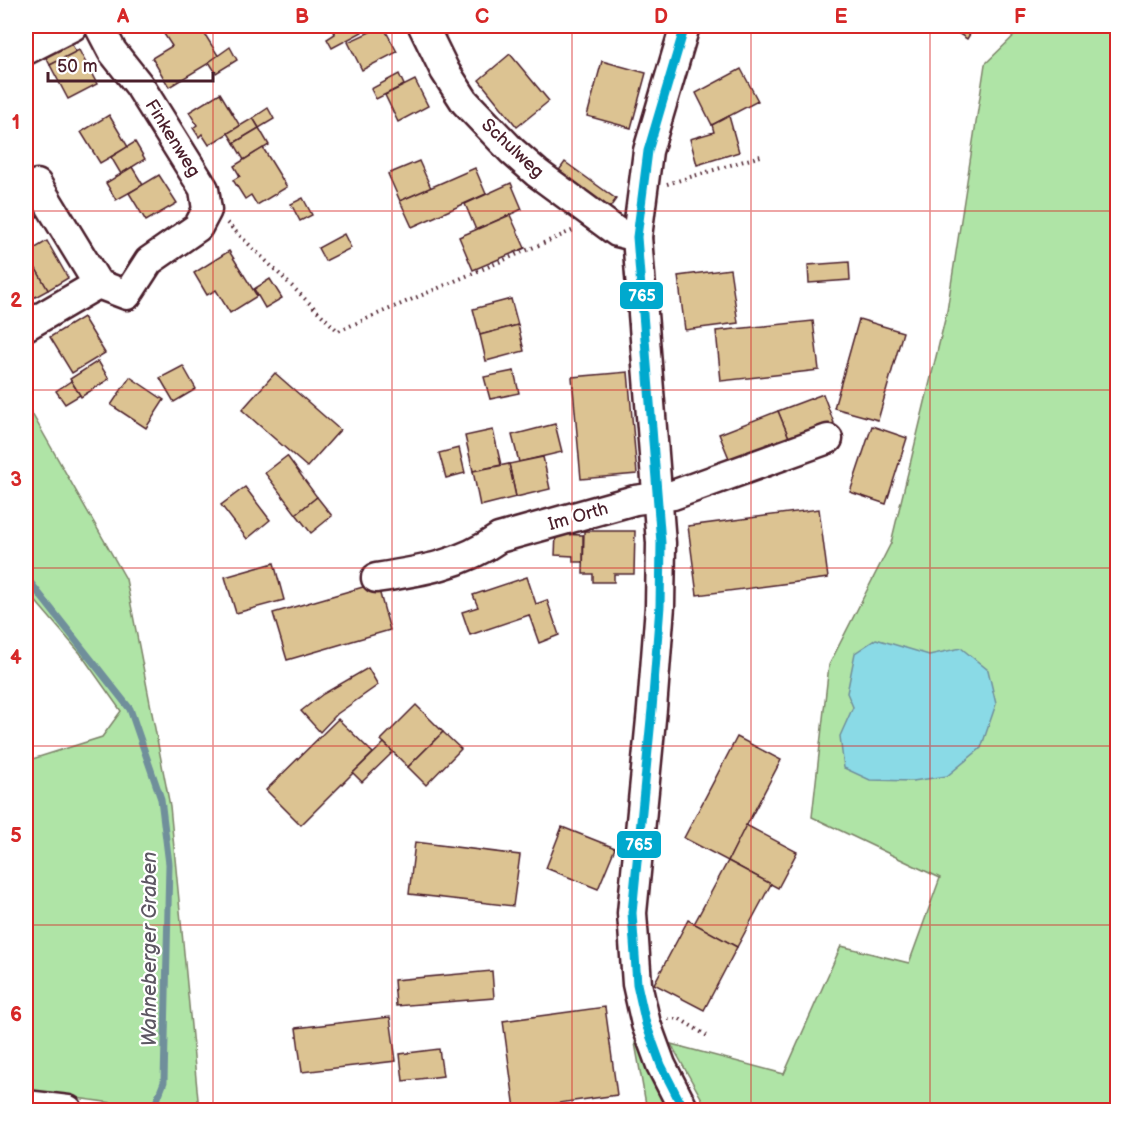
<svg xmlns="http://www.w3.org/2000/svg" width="1143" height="1136" font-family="'Balsamiq Sans',sans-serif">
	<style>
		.green { fill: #afe4a6; stroke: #7c8268; stroke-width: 1.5 }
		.water { fill: #8adae6; stroke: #708f9b; stroke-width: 1.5 }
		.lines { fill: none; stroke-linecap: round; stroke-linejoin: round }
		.stream { stroke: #708f9b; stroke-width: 7 }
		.building { fill: #dcc392; stroke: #4a1f2b; stroke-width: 1.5 }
		.minor-casing { stroke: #4a1f2b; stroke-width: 33 }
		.path { stroke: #4a1f2b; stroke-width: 4; stroke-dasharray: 1.5 4.5; stroke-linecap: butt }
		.minor { stroke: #fff; stroke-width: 28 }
		.bus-1-casing { stroke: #fff; stroke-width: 14 }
		.bus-1 { stroke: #00a9ce; stroke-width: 9 }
		.grid { fill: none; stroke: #d62828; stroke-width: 1.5; stroke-opacity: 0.55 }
		.labels { text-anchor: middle; stroke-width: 4.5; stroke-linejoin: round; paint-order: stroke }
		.street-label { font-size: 18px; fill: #4a1f2b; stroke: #fff }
		.water-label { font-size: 20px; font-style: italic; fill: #5d5763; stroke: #fff }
		.line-badge { stroke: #fff; stroke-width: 2 }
		.badge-label { font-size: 16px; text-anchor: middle; font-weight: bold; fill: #fff }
		.neatline { fill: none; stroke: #d62828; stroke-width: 2 }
		.grid-label { font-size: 20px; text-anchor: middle; font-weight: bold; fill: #d62828 }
	</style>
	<rect width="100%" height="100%" fill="#fff"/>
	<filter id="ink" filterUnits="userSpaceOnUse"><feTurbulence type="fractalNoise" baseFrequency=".0167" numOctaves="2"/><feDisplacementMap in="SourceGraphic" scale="12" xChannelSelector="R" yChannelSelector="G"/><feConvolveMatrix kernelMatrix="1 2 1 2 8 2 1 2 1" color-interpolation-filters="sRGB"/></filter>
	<g filter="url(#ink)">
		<g class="green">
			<path d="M 1024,26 L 1117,26 L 1117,1110 L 708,1110 L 671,1044 L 784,1074 L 841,946 L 909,963 L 940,878 L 812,817 L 829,665 L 891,543 L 947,311 L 985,64 Z"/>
			<path d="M 26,403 L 126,579 L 170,806 L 199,1110 L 163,1110 L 26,1091 L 26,761 L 102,737 L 121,711 L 80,653 L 26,590 Z"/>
			<path d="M 635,1043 L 645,1043 L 673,1110 L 647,1110 Z"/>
		</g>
		<path class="water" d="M 876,639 L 929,655 L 961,648 L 988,670 L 996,704 L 981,748 L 947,776 L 913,781 L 870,780 L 844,768 L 840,736 L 853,707 L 847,693 L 855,653 Z"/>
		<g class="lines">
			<path class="stream" d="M 26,577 L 130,709 L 161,799 L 169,864 L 164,1082 L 153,1110"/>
		</g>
		<g class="building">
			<path d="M 178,26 L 189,26 L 194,33 L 201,28 L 219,57 L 169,87 L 152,58 L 172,46 L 164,34 Z"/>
			<path d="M 341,26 L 359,26 L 362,32 L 332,48 L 327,39 L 335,34 L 333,30 Z"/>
			<path d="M 383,26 L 397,52 L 362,70 L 348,42 Z"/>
			<path d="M 956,26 L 975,26 L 967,39 L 953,30 Z"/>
			<path d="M 66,34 L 76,52 L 50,65 L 41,48 Z"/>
			<path d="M 230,47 L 237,60 L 216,73 L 209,62 Z"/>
			<path d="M 79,50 L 97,84 L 68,99 L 50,65 Z"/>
			<path d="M 510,54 L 549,101 L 517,127 L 479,80 Z"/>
			<path d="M 602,61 L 646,73 L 631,128 L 587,116 Z"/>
			<path d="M 741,69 L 758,101 L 712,125 L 696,93 Z"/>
			<path d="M 399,74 L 404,85 L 376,99 L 371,89 Z"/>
			<path d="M 415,80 L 428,106 L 398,122 L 385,95 Z"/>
			<path d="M 220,93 L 240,126 L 209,145 L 202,134 L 199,137 L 193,128 L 197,125 L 189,112 Z"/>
			<path d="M 268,108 L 274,119 L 259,128 L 253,118 Z"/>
			<path d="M 109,115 L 128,147 L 100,163 L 81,132 Z"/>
			<path d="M 729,116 L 739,152 L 697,165 L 690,139 L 714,132 L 712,125 Z"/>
			<path d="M 253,118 L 259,128 L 234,143 L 228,133 Z"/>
			<path d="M 259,128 L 269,145 L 244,160 L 234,143 Z"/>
			<path d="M 135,142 L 145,159 L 121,174 L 111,157 Z"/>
			<path d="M 263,148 L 287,187 L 257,205 L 251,195 L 245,199 L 233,180 L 240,176 L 234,166 Z"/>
			<path d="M 419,161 L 431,188 L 400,201 L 388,174 Z"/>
			<path d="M 565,162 L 616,199 L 606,213 L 555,176 Z"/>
			<path d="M 132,167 L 143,185 L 116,200 L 106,183 Z"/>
			<path d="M 475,168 L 486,194 L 412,227 L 400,201 Z"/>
			<path d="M 159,175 L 177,203 L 146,221 L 129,193 Z"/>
			<path d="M 511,183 L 522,209 L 476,230 L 465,204 Z"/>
			<path d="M 26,186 L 43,213 L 26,224 Z"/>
			<path d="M 303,198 L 312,215 L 300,221 L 291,204 Z"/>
			<path d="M 510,215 L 525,248 L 473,270 L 459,237 Z"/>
			<path d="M 344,234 L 351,248 L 325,261 L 318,248 Z"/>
			<path d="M 47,241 L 68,278 L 48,290 L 27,253 Z"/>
			<path d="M 229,251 L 257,296 L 230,313 L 216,290 L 207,295 L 194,273 Z"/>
			<path d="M 27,253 L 48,290 L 28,301 L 26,297 Z"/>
			<path d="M 849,262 L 850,280 L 809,283 L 808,265 Z"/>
			<path d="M 730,269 L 738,323 L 685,330 L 678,276 Z"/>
			<path d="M 270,279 L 282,298 L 265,308 L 254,289 Z"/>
			<path d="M 511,299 L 518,325 L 480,335 L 473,309 Z"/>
			<path d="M 83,317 L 105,353 L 72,373 L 50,337 Z"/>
			<path d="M 859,319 L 903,332 L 878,420 L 834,408 Z"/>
			<path d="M 813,321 L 819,370 L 721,381 L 716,331 Z"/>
			<path d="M 518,325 L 524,351 L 486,361 L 480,335 Z"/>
			<path d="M 98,361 L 109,379 L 81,397 L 70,379 Z"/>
			<path d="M 183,366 L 196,389 L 174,402 L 160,378 Z"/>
			<path d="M 514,371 L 519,393 L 490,399 L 484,377 Z"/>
			<path d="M 628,372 L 637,474 L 581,479 L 572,377 Z"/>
			<path d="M 275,373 L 340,430 L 307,467 L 242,410 Z"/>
			<path d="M 130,377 L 164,400 L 146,428 L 111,405 Z"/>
			<path d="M 71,381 L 80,395 L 65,404 L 56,391 Z"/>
			<path d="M 823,394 L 834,423 L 790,440 L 778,411 Z"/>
			<path d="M 778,411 L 790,440 L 731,463 L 719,434 Z"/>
			<path d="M 555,424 L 562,452 L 519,462 L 512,435 Z"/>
			<path d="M 872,426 L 907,438 L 886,504 L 850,492 Z"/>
			<path d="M 493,430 L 501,465 L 473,471 L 465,436 Z"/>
			<path d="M 459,448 L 465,473 L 446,478 L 439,453 Z"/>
			<path d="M 287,456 L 317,497 L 296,514 L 265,473 Z"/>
			<path d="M 543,457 L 550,489 L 516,497 L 509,464 Z"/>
			<path d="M 509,464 L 516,497 L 480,506 L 473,471 Z"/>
			<path d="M 245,487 L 270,520 L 247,539 L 221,505 Z"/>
			<path d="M 317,497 L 332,516 L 311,533 L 296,514 Z"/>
			<path d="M 819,509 L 828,578 L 697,595 L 688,526 Z"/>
			<path d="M 584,531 L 635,531 L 634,574 L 614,574 L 614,582 L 593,582 L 593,574 L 583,574 Z"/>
			<path d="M 556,534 L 583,535 L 583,562 L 573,562 L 573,556 L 555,555 Z"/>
			<path d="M 274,563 L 284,600 L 236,613 L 225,577 Z"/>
			<path d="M 527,577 L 536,604 L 547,600 L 559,635 L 539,643 L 529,615 L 470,635 L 462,612 L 478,607 L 473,595 Z"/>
			<path d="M 377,583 L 390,630 L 287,660 L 273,613 Z"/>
			<path d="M 368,668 L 378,685 L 337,714 L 320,732 L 301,711 L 323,694 Z"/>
			<path d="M 416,705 L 443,732 L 408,767 L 381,740 Z"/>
			<path d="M 338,719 L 373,753 L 301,825 L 266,790 Z"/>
			<path d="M 443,732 L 461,749 L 426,785 L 408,767 Z"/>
			<path d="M 737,737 L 781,760 L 728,861 L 684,838 Z"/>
			<path d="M 384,743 L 393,752 L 362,782 L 353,773 Z"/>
			<path d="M 746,825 L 797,852 L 778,888 L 728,861 Z"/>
			<path d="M 562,827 L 615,848 L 598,889 L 546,868 Z"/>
			<path d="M 415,842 L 520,855 L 513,906 L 409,894 Z"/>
			<path d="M 728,861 L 771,884 L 737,947 L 694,924 Z"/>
			<path d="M 688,920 L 737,947 L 704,1010 L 654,984 Z"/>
			<path d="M 492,971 L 494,998 L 396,1006 L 394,980 Z"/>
			<path d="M 605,1007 L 617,1095 L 515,1109 L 503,1021 Z"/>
			<path d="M 390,1017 L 396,1061 L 302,1072 L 296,1028 Z"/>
			<path d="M 439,1049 L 443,1076 L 403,1081 L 400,1054 Z"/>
		</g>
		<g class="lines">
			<g class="minor-casing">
				<g id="minor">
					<path d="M 423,26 L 445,71 L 465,102 L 512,151 L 537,173 L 617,232 L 637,237"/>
					<path d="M 26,50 L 73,26"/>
					<path d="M 37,184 L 98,284"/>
					<path d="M 26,326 L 98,284 L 127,295 L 149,261 L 198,227 L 207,210 L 204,189 L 139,85 L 112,51 L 99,26"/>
					<path d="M 376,578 C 421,571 461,565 499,538 L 635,500 L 673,495 L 828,439"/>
					<path d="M 26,1105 L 68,1110"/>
					<path d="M 684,1110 L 661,1065 L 646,1024 L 637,984 L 632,913 L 652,709 L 660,606 L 661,543 L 637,237 L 648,151 L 685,26"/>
				</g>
			</g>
			<g class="path">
				<path d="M 667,184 L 764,155"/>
				<path d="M 227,223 L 338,331 L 574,230"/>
				<path d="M 668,1019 L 680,1019 L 709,1037"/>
			</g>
			<use href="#minor" class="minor"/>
			<g class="bus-1-casing">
				<path id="bus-1" d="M 684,1110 L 661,1065 L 646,1024 L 637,984 L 632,913 L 652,709 L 660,606 L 661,543 L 637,237 L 648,151 L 685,26"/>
			</g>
			<use href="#bus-1" class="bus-1"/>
		</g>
	</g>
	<path class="grid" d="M 213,26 L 213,1110M 392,26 L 392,1110M 572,26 L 572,1110M 751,26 L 751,1110M 930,26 L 930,1110M 26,211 L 1118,211M 26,390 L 1118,390M 26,568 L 1118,568M 26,746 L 1118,746M 26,925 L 1118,925"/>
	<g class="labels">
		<g class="street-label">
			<text transform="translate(173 138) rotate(58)" y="6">Finkenweg</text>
			<text transform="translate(513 148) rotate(43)" y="6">Schulweg</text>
			<text transform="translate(578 516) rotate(-16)" y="6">Im Orth</text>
		</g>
		<g class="water-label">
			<text transform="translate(149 949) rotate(-90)" y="7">Wahneberger Graben</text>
		</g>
	</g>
	<g class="line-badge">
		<rect x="619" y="281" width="45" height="29" rx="6" fill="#00a9ce"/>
		<rect x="616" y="830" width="46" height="29" rx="6" fill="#00a9ce"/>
	</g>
	<g class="badge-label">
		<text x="642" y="301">765</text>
		<text x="639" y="850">765</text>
	</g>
	<rect width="1143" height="1136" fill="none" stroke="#fff" stroke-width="66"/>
	<path d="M48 72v9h165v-9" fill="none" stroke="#4a1f2b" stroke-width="3"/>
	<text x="57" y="72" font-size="18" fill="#4a1f2b" stroke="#ffffff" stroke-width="4.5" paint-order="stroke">50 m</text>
	<rect x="33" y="33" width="1077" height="1070" class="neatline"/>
	<g class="grid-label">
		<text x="123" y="23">A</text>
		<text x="302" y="23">B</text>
		<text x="482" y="23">C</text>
		<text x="661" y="23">D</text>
		<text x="841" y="23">E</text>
		<text x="1020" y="23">F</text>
		<text x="16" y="129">1</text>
		<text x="16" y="307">2</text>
		<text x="16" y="486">3</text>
		<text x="16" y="664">4</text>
		<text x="16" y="842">5</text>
		<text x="16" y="1021">6</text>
	</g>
</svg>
